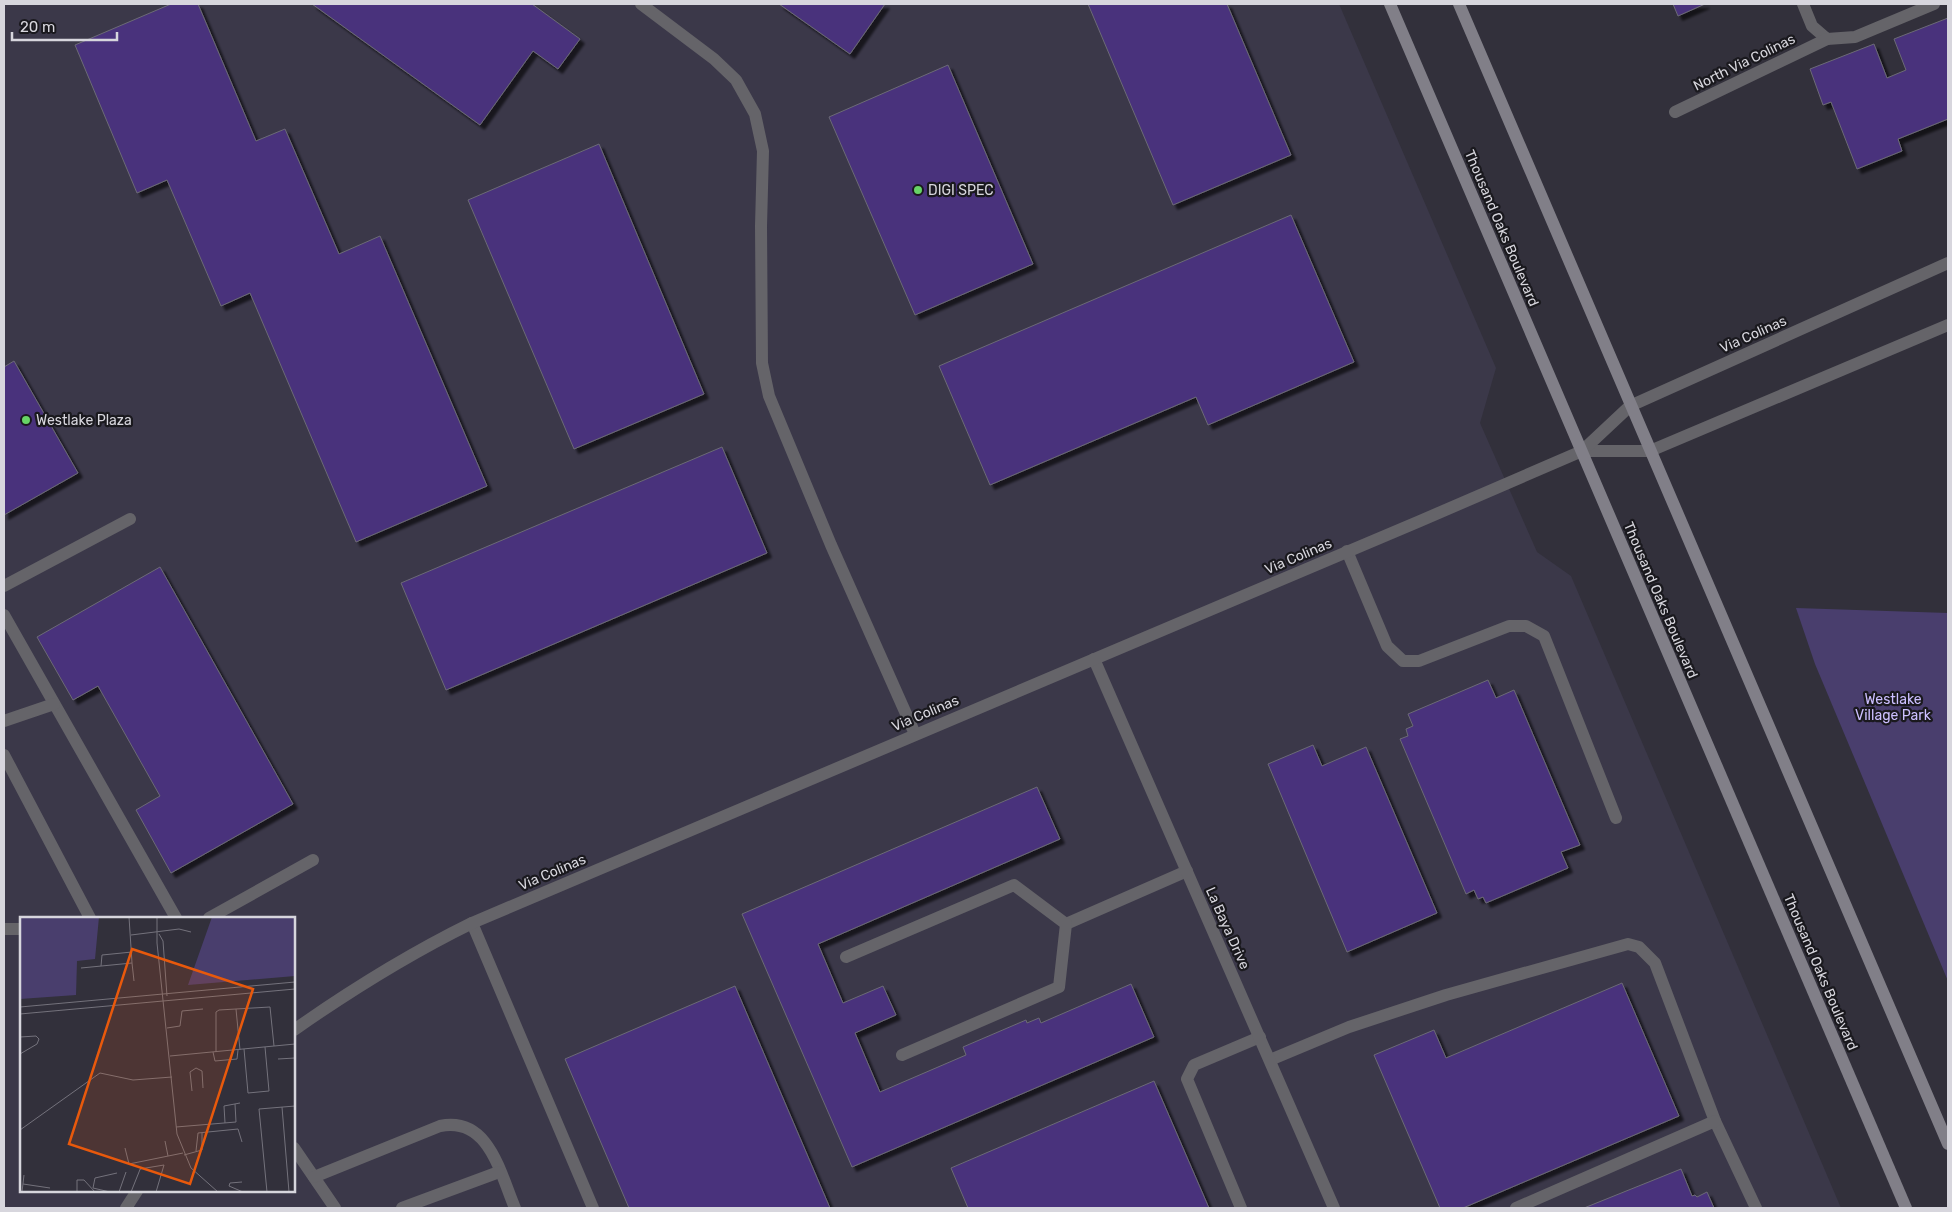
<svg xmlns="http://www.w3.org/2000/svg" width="1952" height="1212" font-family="Rubik,sans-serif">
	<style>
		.built { fill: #3b3849; fill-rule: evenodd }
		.green { fill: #493e6d }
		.building { fill: #48337b; stroke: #6c6a76; filter: url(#shadow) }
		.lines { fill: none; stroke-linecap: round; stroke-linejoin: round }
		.service { stroke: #656469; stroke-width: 12 }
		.minor { stroke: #656469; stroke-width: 12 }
		.secondary { stroke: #817f88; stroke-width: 12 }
		.poi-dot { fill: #67d466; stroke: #1a191e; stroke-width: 2 }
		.labels { text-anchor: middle; stroke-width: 4.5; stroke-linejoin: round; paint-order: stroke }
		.street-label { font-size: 14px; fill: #d7d6dd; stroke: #1a191e }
		.poi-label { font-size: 14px; fill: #d7d6dd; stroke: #1a191e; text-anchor: start }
		.park-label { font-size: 14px; fill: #ccbfff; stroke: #1a191e }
		.inset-road { fill: none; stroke: #74727c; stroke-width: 1 }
		.view { fill: #e8590c; fill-opacity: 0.15; stroke: #e8590c; stroke-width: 2.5 }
		.inset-edge { fill: none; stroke: #d7d6dd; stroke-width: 2.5 }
	</style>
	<defs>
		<filter id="shadow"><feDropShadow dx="4.5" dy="4.5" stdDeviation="1" flood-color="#0009"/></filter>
	</defs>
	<rect width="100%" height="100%" fill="#32303b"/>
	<path class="built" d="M 4,4 L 1339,4 L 1496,368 L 1480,423 L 1537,552 L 1571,576 L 1841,1208 L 4,1208 ZM 21,918 L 294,918 L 294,1191 L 21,1191 Z"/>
	<path class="green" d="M 1796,608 L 1948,613 L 1948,981 L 1815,664 Z"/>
	<g class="building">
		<path d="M 171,4 L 198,4 L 256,141 L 285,129 L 339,254 L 380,236 L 487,486 L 356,542 L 250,293 L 221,306 L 167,180 L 137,193 L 75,45 Z"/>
		<path d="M 312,4 L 532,4 L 580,39 L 558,69 L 533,51 L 480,125 Z"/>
		<path d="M 779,4 L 885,4 L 850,54 Z"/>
		<path d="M 1088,4 L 1227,4 L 1291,155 L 1173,205 Z"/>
		<path d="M 1673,4 L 1705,4 L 1678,16 Z"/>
		<path d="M 1948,18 L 1948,119 L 1898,139 L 1902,151 L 1857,169 L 1831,102 L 1823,105 L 1810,69 L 1874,44 L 1887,78 L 1906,70 L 1894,39 Z"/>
		<path d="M 948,65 L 1033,264 L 915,315 L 829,117 Z"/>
		<path d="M 599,144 L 704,394 L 574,449 L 468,200 Z"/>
		<path d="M 1291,215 L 1354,362 L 1208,425 L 1196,397 L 990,485 L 939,366 Z"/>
		<path d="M 14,361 L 78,473 L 4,515 L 4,367 Z"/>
		<path d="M 722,447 L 767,553 L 446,690 L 401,583 Z"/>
		<path d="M 160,567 L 293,804 L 171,873 L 136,810 L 160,796 L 98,686 L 73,700 L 37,637 Z"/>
		<path d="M 1488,680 L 1496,698 L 1514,690 L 1580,845 L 1561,852 L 1568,868 L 1486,903 L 1483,897 L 1478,899 L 1474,890 L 1466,894 L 1400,739 L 1408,736 L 1406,729 L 1413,726 L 1408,714 Z"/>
		<path d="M 1313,745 L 1322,766 L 1366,747 L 1437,913 L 1347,952 L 1268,764 Z"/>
		<path d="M 1037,787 L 1060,839 L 818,944 L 843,1003 L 883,986 L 896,1015 L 855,1033 L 880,1092 L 966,1055 L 963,1047 L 1026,1020 L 1027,1023 L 1039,1018 L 1041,1023 L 1131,984 L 1154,1037 L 852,1167 L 742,914 Z"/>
		<path d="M 1622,983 L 1679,1116 L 1463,1208 L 1440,1208 L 1374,1055 L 1434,1030 L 1446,1058 Z"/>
		<path d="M 735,986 L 830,1208 L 629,1208 L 565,1059 Z"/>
		<path d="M 1154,1081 L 1209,1208 L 968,1208 L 951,1168 Z"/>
		<path d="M 1681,1169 L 1692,1196 L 1695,1195 L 1697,1197 L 1707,1192 L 1714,1208 L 1584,1208 Z"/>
	</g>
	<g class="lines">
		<g class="service">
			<path d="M 641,4 L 714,59 L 736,80 L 755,114 L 763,151 L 761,226 L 762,363 L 769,396 L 831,545 L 915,734"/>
			<path d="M 1803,4 L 1812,26 L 1827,39 L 1855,37 L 1934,4"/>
			<path d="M 1675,112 L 1827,39"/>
			<path d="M 1347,551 L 1387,646 L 1403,661 L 1419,661 L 1509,626 L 1526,626 L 1544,636 L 1616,818"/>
			<path d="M 4,586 L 130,519"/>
			<path d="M 4,615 L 176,918"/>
			<path d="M 4,721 L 54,704"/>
			<path d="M 4,755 L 90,918"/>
			<path d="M 209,918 L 313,860"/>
			<path d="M 472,923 L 593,1208"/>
			<path d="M 1066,924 L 1187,871"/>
			<path d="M 4,929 L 21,929"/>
			<path d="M 846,957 L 1014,885 L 1066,924 L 1059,987 L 902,1055"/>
			<path d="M 1270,1060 L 1349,1027 L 1446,995 L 1628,944 L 1639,947 L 1655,963 L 1715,1121 L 1756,1208"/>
			<path d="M 294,1148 L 335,1208"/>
			<path d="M 314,1177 L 440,1126 C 489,1116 500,1173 515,1208"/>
			<path d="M 402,1208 L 499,1172"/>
			<path d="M 1241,1208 L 1187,1079 L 1194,1065 L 1260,1037"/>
			<path d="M 1516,1208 L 1715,1121"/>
		</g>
		<g class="minor">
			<path d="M 1582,451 L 1650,451 L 1948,325"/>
			<path d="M 1094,659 L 1334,1208"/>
			<path d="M 294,1030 C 351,990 409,954 472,923 L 1420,521 L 1582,451 L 1630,406 L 1948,263"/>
			<path d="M 126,1208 L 137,1191"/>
		</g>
		<g class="secondary">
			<path d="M 1390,4 L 1906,1208"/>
			<path d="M 1459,4 L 1948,1144"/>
		</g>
	</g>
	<g class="poi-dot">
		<circle cx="918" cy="190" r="5"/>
		<circle cx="26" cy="420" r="5"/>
	</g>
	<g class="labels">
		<g class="street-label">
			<text transform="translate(1744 62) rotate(-26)" y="5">North Via Colinas</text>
			<text transform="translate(1502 228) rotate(67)" y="5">Thousand Oaks Boulevard</text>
			<text transform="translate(1753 334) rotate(-24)" y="5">Via Colinas</text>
			<text transform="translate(1298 556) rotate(-23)" y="5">Via Colinas</text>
			<text transform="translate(1661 600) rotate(67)" y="5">Thousand Oaks Boulevard</text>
			<text transform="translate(925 713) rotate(-23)" y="5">Via Colinas</text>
			<text transform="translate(552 872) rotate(-23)" y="5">Via Colinas</text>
			<text transform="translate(1228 928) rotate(66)" y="5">La Baya Drive</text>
			<text transform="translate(1821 972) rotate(67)" y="5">Thousand Oaks Boulevard</text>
		</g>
		<g class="poi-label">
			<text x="928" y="195">DIGI SPEC</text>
			<text x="36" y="425">Westlake Plaza</text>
		</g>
		<g class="park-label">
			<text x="1893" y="704">Westlake<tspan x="1893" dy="16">Village Park</tspan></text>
		</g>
	</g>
	<g transform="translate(20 917)">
		<rect width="275" height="275" fill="#32303b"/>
		<path d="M 0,0 L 79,0 L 75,42 L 57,44 L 56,78 L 0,82 ZM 192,0 L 275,0 L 275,59 L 168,68 Z" fill="#493e6d"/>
		<path class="inset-road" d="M 137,0 L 137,26 L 157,217 L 171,251 L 198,275M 139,17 L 143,24 L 147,79M 111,18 L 159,12 L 171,15M 112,46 L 114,64M 81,49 L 82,38 L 112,35M 61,51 L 112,46 L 109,0M 0,90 L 275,65M 216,92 L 220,133M 0,97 L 275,72M 147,111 L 160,109 L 162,94 L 183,92M 0,120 L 16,119 L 19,122 L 17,127 L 0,137M 224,132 L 228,176 L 249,174 L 245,130M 193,135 L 195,144 L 217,142 L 218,133M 196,135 L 196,95 L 199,93 L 250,90 L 254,129M 150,139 L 275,127M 258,142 L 275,141M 172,174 L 170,155 L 176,151 L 182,154 L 183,171M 262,190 L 269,275M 205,206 L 204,189 L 220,186M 156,210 L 216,205 L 215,187M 0,213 L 80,156 L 113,163 L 152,160M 145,224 L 148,239M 105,231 L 109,247 L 163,236M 176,234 L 178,216 L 218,212 L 222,225M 164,238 L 182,233 L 182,216M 120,252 L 144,248 L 136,275M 222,265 L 210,266 L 209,269 L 223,275M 3,267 L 30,271M 73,271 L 75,261 L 97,256M 73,271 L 90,275M 2,275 L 4,258M 57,275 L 57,263 L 64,263 L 75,275M 99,275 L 106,255M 111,275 L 121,250M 247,275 L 239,192 L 275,189"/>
		<path class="view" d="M 112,32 L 233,72 L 170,267 L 49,227 Z"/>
		<rect width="275" height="275" class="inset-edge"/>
	</g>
	<rect width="1952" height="1212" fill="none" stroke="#d7d6dd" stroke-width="10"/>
	<path d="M12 32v8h105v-8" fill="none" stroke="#d7d6dd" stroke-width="2.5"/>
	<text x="20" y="32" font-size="15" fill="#d7d6dd" stroke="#1a191e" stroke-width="4" paint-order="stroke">20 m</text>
</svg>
